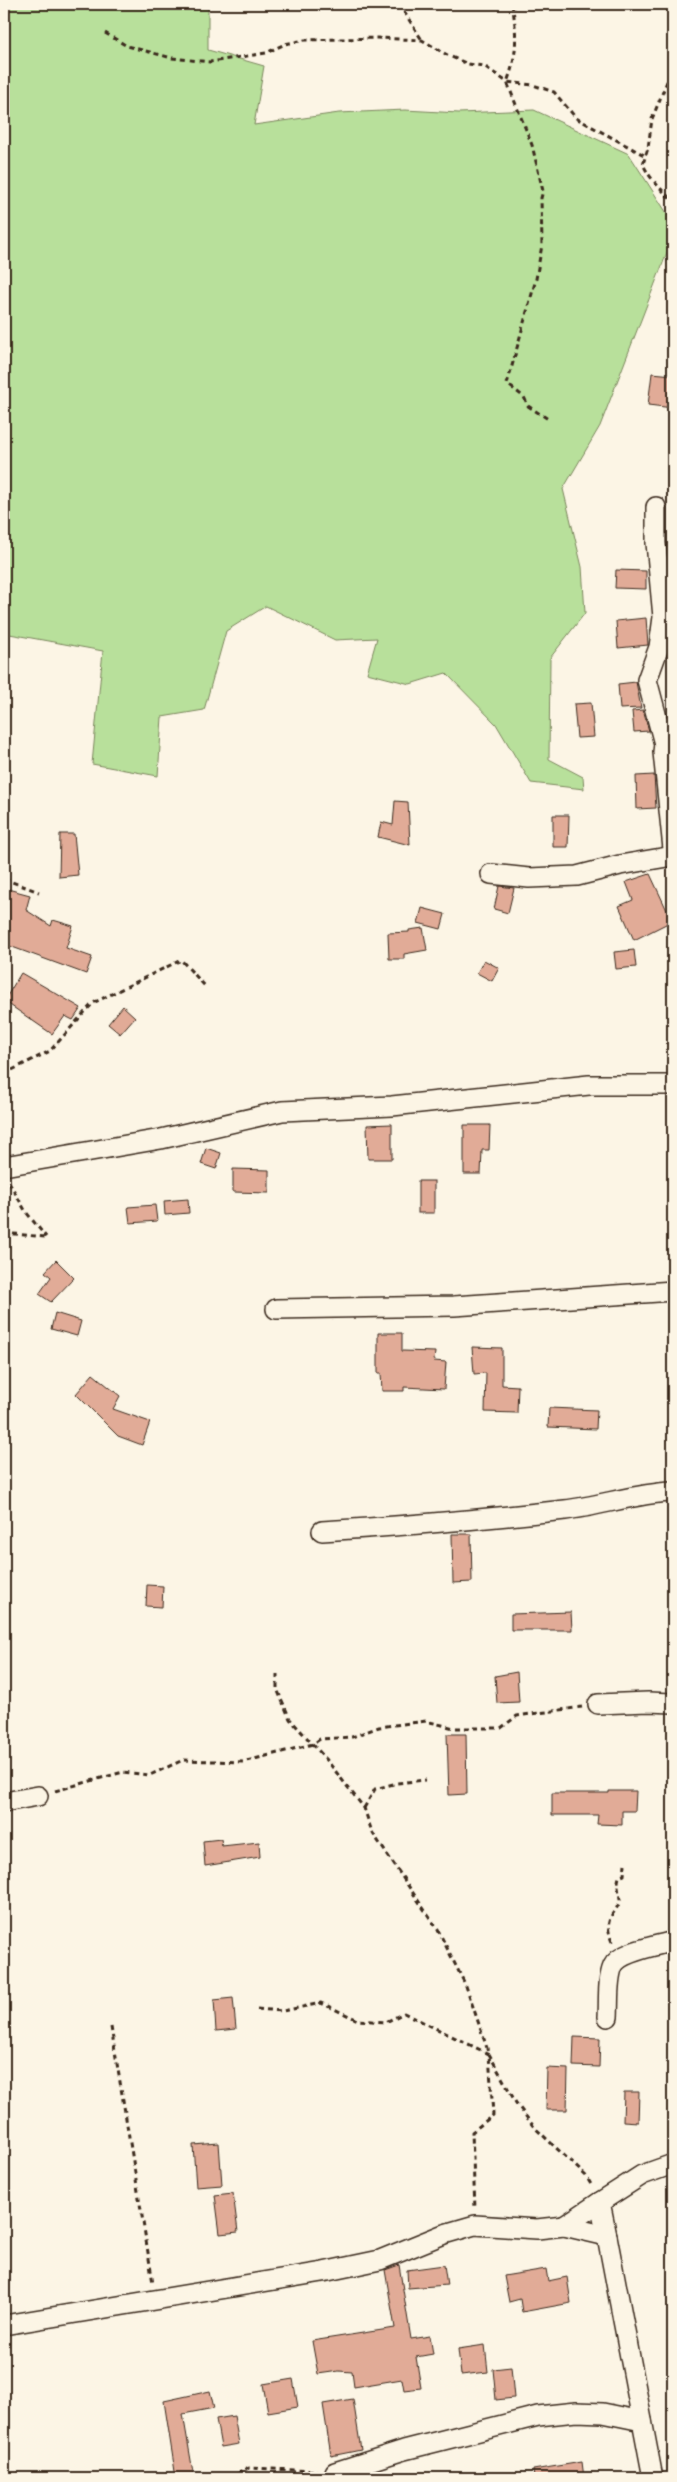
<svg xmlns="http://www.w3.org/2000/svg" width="677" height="2482" font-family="Delius,sans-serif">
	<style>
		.green { fill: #b8e09b; stroke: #7a855c }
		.building { fill: #e1ab97; stroke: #3b2a1e }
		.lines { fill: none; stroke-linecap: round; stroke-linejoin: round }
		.minor-casing { stroke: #3b2a1e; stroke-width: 22 }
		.path { stroke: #3b2a1e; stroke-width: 3; stroke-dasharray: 5 4; stroke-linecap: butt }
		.minor { stroke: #fcf5e5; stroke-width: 19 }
	</style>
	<rect width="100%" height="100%" fill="#fcf5e5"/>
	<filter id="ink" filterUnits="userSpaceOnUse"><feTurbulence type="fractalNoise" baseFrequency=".02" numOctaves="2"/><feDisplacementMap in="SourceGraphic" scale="10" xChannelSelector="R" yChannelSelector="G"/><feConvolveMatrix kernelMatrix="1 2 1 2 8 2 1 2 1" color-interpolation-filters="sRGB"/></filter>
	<g filter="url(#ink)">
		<path class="green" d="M 4,4 L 208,4 L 208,50 L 264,66 L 254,125 L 339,113 L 405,110 L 459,113 L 534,110 L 629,154 L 668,215 L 668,250 L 600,426 L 563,489 L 582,567 L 585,613 L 550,658 L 549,759 L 583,777 L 584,789 L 531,783 L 496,724 L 446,673 L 410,684 L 367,673 L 377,638 L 335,640 L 266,606 L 226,631 L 204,710 L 162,717 L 158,776 L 92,764 L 103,651 L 4,633 Z"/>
		<g class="building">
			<path d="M 652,373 L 673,375 L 673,408 L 648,405 Z"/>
			<path d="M 616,570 L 646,571 L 646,589 L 615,588 Z"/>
			<path d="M 646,618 L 648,645 L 618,648 L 616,621 Z"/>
			<path d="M 636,682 L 641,708 L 620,709 L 618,684 Z"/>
			<path d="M 591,703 L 594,737 L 577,738 L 574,704 Z"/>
			<path d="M 643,710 L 649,731 L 634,732 L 632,711 Z"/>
			<path d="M 654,775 L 656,808 L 637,809 L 636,776 Z"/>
			<path d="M 395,801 L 408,802 L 410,845 L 378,837 L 381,822 L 393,825 Z"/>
			<path d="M 553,815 L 569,815 L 568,847 L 553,847 Z"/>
			<path d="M 60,834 L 74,834 L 78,875 L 59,877 Z"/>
			<path d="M 650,874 L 672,921 L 634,940 L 619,906 L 633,900 L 626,882 Z"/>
			<path d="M 499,886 L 514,888 L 508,913 L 494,909 Z"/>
			<path d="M 4,888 L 30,895 L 26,910 L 51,926 L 53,920 L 73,926 L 66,948 L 92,957 L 86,974 L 4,944 Z"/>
			<path d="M 422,908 L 445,914 L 441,929 L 418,923 Z"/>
			<path d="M 423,928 L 427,950 L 404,954 L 404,959 L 389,959 L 388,933 L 409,932 L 409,930 Z"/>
			<path d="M 634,950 L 636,967 L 616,969 L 614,952 Z"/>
			<path d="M 484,960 L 499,968 L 492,981 L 477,973 Z"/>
			<path d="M 21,973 L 81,1008 L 73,1020 L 65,1016 L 52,1034 L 4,1001 Z"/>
			<path d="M 123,1006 L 135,1017 L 120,1034 L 108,1024 Z"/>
			<path d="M 392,1124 L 392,1159 L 368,1159 L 367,1125 Z"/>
			<path d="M 464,1125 L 490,1125 L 489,1150 L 482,1150 L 481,1174 L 464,1174 Z"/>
			<path d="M 206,1148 L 221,1153 L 216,1169 L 201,1164 Z"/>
			<path d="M 233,1169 L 269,1170 L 269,1193 L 233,1192 Z"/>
			<rect x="418" y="1181" width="16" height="32"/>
			<path d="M 188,1199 L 189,1213 L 165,1215 L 164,1201 Z"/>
			<path d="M 155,1205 L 157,1221 L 130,1223 L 128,1207 Z"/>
			<path d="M 56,1260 L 74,1278 L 51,1302 L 39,1294 L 51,1277 L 45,1272 Z"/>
			<path d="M 55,1313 L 81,1321 L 77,1336 L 51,1329 Z"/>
			<path d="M 378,1333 L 402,1333 L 402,1351 L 435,1352 L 434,1361 L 446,1362 L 444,1389 L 404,1387 L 404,1391 L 382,1391 L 381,1373 L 378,1373 Z"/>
			<path d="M 472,1347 L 502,1348 L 502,1385 L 518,1386 L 517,1413 L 485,1412 L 486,1373 L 474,1374 Z"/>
			<path d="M 93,1374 L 120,1396 L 113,1409 L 150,1422 L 142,1445 L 118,1436 L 76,1394 Z"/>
			<path d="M 549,1408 L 597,1410 L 596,1429 L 548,1427 Z"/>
			<path d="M 452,1534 L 471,1534 L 472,1582 L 453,1583 Z"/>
			<path d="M 147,1585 L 163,1586 L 162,1607 L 146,1606 Z"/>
			<path d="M 571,1612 L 572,1630 L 511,1630 L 511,1614 Z"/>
			<path d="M 517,1672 L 519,1702 L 497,1703 L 495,1676 Z"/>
			<path d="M 447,1734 L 466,1734 L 467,1794 L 449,1795 Z"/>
			<path d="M 609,1791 L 636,1791 L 635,1811 L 622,1811 L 622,1825 L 597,1824 L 598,1815 L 552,1815 L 552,1793 L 609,1793 Z"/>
			<path d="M 221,1839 L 222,1846 L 259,1842 L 260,1857 L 205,1866 L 203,1841 Z"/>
			<path d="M 233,1998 L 236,2029 L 216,2031 L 214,2000 Z"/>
			<path d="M 574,2037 L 600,2038 L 599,2067 L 573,2066 Z"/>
			<path d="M 547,2068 L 568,2069 L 567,2110 L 546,2110 Z"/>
			<path d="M 624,2092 L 639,2092 L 638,2122 L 623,2121 Z"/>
			<path d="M 219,2143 L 222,2185 L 196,2187 L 193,2145 Z"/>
			<path d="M 233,2193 L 238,2232 L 220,2234 L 215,2195 Z"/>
			<path d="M 399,2265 L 411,2339 L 430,2336 L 433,2354 L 416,2357 L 421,2388 L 404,2390 L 402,2379 L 354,2387 L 352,2372 L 339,2371 L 318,2374 L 312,2341 L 395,2328 L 385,2270 Z"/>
			<path d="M 444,2265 L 447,2285 L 408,2288 L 407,2270 Z"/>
			<path d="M 546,2269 L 548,2281 L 567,2277 L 571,2303 L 522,2312 L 520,2299 L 509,2302 L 504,2276 Z"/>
			<path d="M 485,2345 L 488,2372 L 461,2375 L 458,2349 Z"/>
			<path d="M 511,2367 L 514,2398 L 496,2400 L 493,2369 Z"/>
			<path d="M 293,2379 L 298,2407 L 268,2412 L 263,2384 Z"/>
			<path d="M 210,2391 L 214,2408 L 183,2414 L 194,2478 L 176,2478 L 164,2401 Z"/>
			<path d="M 353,2399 L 361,2450 L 331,2456 L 323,2404 Z"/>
			<path d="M 234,2416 L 239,2444 L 221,2447 L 216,2419 Z"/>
			<path d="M 582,2462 L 584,2478 L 534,2478 L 533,2470 Z"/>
		</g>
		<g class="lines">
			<g class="minor-casing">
				<g id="minor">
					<path d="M 656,507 L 656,543 L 663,617 L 659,647 L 647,680 L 664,744"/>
					<path d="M 673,724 L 665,736 L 663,752 L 673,849"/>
					<path d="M 491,874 L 529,878 L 577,876 L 620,865 L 673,856"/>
					<path d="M 4,1166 L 161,1139 L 282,1111 L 392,1106 L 589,1085 L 673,1085"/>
					<path d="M 276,1309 L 454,1306 L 673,1291"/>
					<path d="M 322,1531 C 403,1526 484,1519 565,1510 C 601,1506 636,1493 673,1492"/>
					<path d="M 598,1704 L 648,1702 L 673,1703"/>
					<path d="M 4,1802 L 38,1796"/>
					<path d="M 608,2017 C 609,2002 607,1980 613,1966 C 620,1951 658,1946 673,1941"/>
					<path d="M 564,2226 L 600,2202"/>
					<path d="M 607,2236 L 600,2202 L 642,2175 L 673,2164"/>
					<path d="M 4,2325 L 323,2272 L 380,2260 L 444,2234 L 475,2225 L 537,2229 L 564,2226 L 607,2236 L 653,2478"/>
					<path d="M 335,2472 L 404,2450 L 538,2416 L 576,2412 L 603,2413 L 642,2421"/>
				</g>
			</g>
			<g class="path">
				<path d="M 399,4 L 422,40"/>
				<path d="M 512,4 C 517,32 518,55 507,82 L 532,145 L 543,191 L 541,198 L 542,245 L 536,279 L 507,384 L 524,397 L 528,406 L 548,419"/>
				<path d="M 670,4 L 673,47"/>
				<path d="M 673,4 L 673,5"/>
				<path d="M 105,33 L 127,46 L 172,58 L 210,62 L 266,53 L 285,44 L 305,40 L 377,38 L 422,40 L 449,56 L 468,64 L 484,66 L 507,82 L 533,85 L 554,92 L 576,118 L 644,155"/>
				<path d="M 673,55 L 672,69 L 652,119 L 648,148 L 643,164 C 650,180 662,189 673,202"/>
				<path d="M 4,879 L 39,892"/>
				<path d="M 4,1074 L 50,1051 L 93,1003 L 181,960 L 205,986"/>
				<path d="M 9,1182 L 26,1212 L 46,1237"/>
				<path d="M 4,1233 L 45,1237"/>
				<path d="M 277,1674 L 277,1689 L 290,1719 L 326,1759 L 364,1808 L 372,1832 L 438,1930 L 466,1986 L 489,2054 L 516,2103 L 534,2127 L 586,2176 L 592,2186"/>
				<path d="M 55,1791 L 123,1772 L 150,1775 L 183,1760 L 243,1762 L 313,1744 L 320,1739 L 352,1737 L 379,1727 L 426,1721 L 454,1728 L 501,1728 L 517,1716 L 582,1707"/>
				<path d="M 364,1808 L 375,1789 L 397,1783 L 426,1780"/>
				<path d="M 612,1942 C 608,1932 606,1921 614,1912 C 616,1908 619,1906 620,1901 C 620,1892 616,1887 619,1877 L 624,1875 L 625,1864"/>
				<path d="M 257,2009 L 283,2011 L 321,2003 L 358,2020 L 386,2022 L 404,2013 L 489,2054 L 493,2115 L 472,2132 L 475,2209"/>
				<path d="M 111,2027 L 153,2283"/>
				<path d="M 229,2478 L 249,2468 L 317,2471"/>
			</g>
			<use href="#minor" class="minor"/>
		</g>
	</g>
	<rect width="677" height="2482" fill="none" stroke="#fcf5e5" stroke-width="20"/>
	<rect x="10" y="10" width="657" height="2462" fill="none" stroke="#3b2a1e" stroke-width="2" filter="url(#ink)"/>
</svg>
